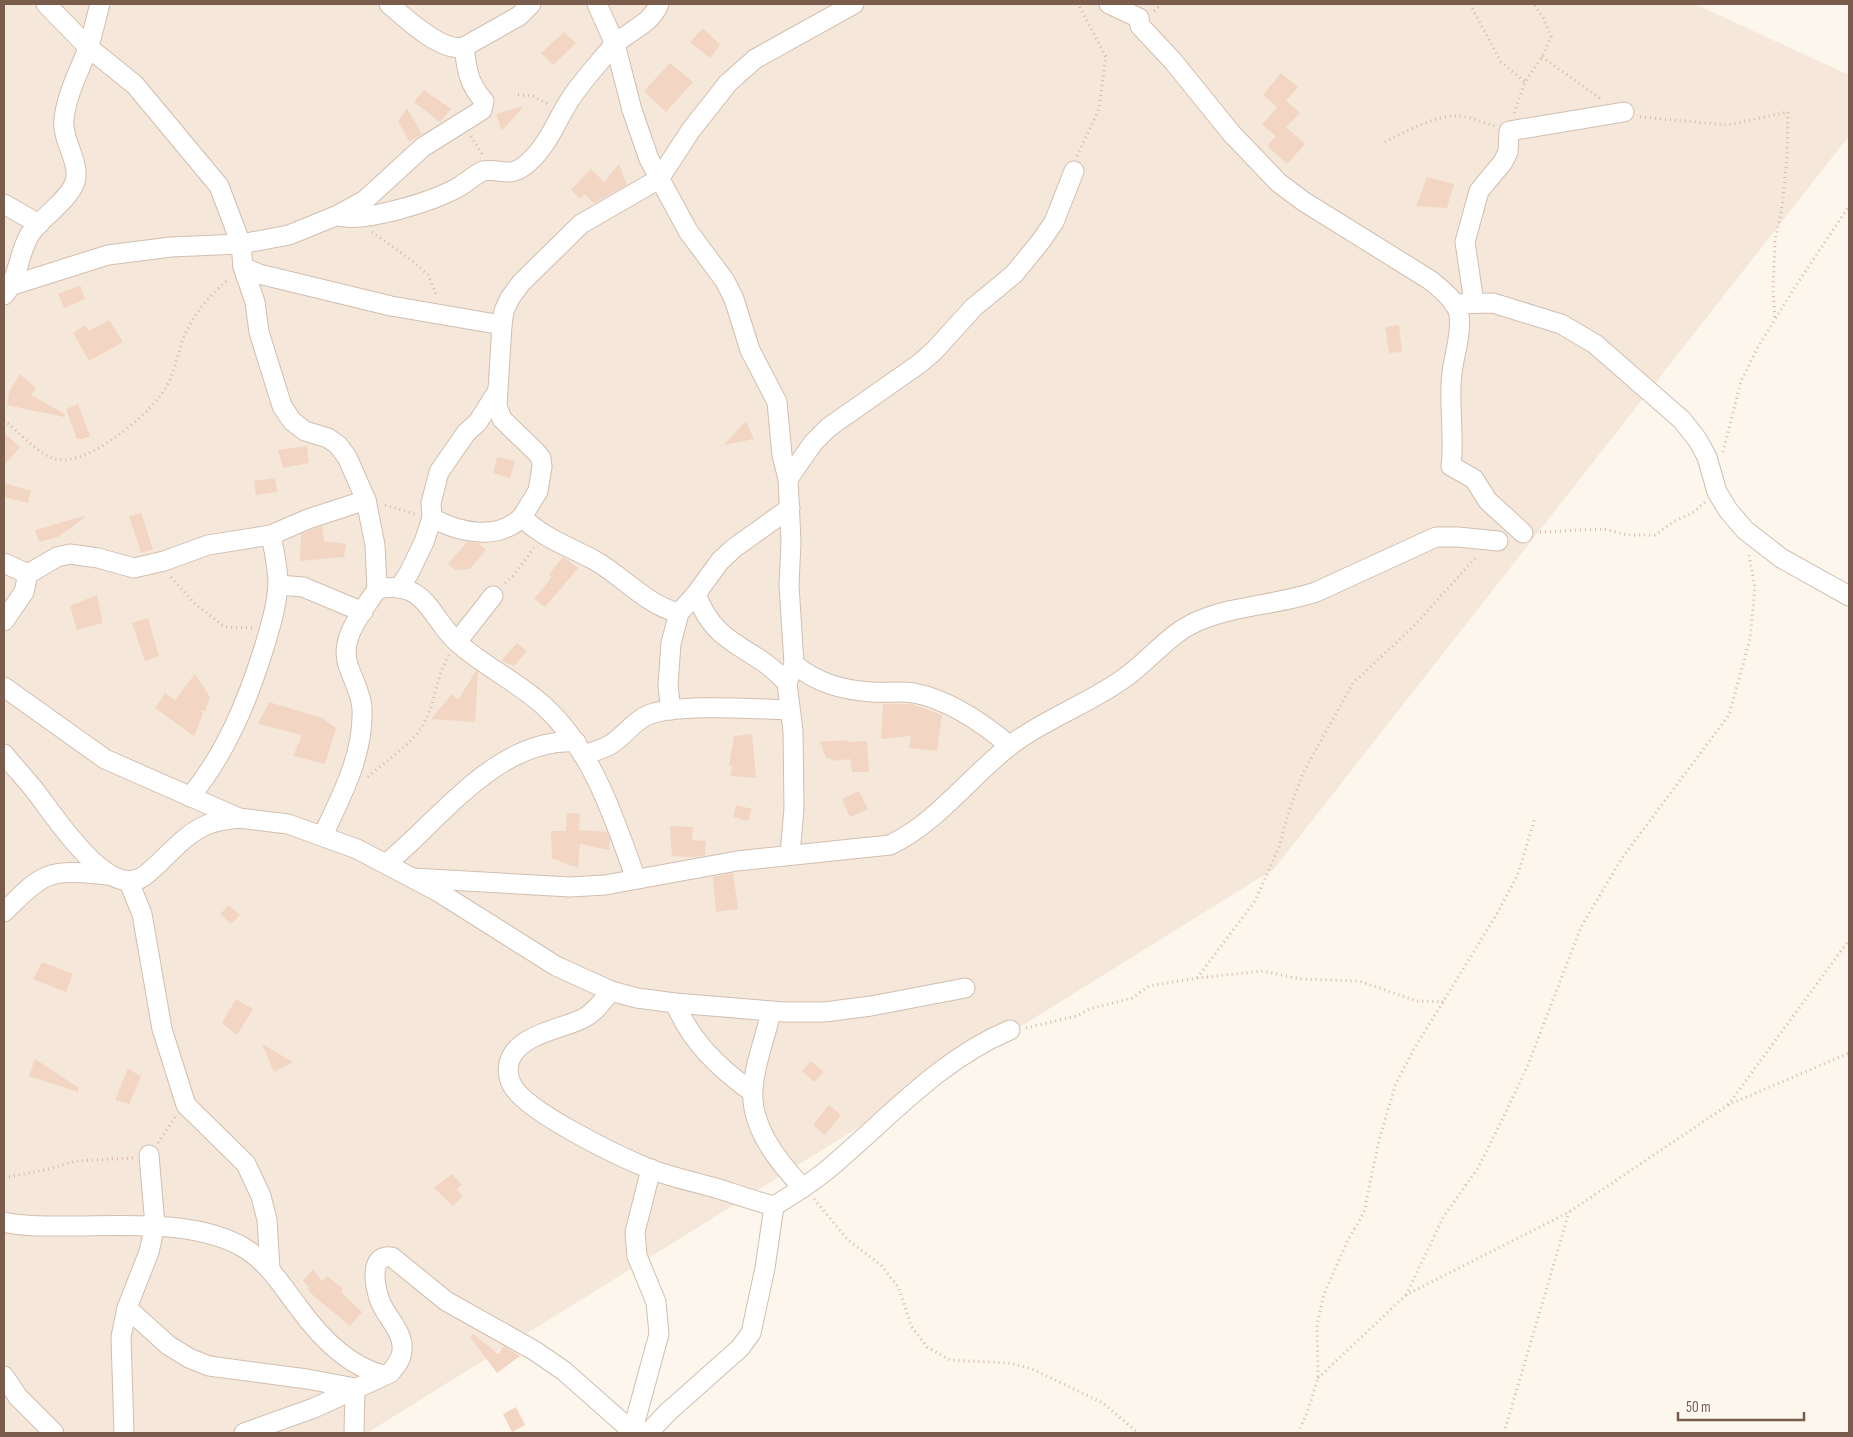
<svg xmlns="http://www.w3.org/2000/svg" width="1853" height="1437" font-family="'Sofia Sans Condensed',sans-serif">
	<style>
		.residential { fill: #f5e8da }
		.building { fill: #f3d5c3 }
		.lines { fill: none; stroke-linecap: round; stroke-linejoin: round }
		.minor-casing { stroke: #d1beb0; stroke-width: 21 }
		.path { stroke: #d9b8a5; stroke-width: 3; stroke-dasharray: 1 4; stroke-linecap: butt }
		.minor { stroke: #fff; stroke-width: 19 }
	</style>
	<rect width="100%" height="100%" fill="#fdf6ec"/>
	<path class="residential" d="M 4,4 L 1695,4 L 1849,75 L 1849,136 L 1274,869 L 367,1433 L 4,1433 Z"/>
	<g class="building">
		<path d="M 703,28 L 720,45 L 710,58 L 690,42 Z"/>
		<path d="M 564,32 L 576,43 L 553,65 L 541,53 Z"/>
		<path d="M 670,63 L 693,82 L 666,112 L 644,91 Z"/>
		<path d="M 1281,73 L 1298,87 L 1286,101 L 1300,113 L 1286,127 L 1305,144 L 1287,164 L 1267,146 L 1276,136 L 1262,125 L 1277,107 L 1263,95 Z"/>
		<path d="M 424,90 L 451,109 L 440,122 L 414,102 Z"/>
		<path d="M 524,106 L 502,131 L 496,114 Z"/>
		<path d="M 407,108 L 422,134 L 409,142 L 398,121 Z"/>
		<path d="M 619,164 L 627,185 L 594,203 L 584,194 L 581,199 L 571,190 L 591,169 L 604,182 Z"/>
		<path d="M 1427,177 L 1454,184 L 1447,208 L 1416,206 Z"/>
		<path d="M 80,285 L 85,299 L 64,308 L 58,294 Z"/>
		<path d="M 109,320 L 123,342 L 89,361 L 73,333 L 85,325 L 89,331 Z"/>
		<path d="M 1399,325 L 1402,352 L 1389,353 L 1385,327 Z"/>
		<path d="M 20,374 L 36,388 L 31,395 L 65,414 L 64,417 L 7,405 L 9,392 Z"/>
		<path d="M 78,404 L 90,436 L 83,439 L 77,439 L 66,409 Z"/>
		<path d="M 746,421 L 754,439 L 724,445 Z"/>
		<path d="M 4,433 L 20,447 L 4,466 Z"/>
		<path d="M 307,446 L 309,463 L 283,468 L 278,450 Z"/>
		<path d="M 497,457 L 515,461 L 510,478 L 493,473 Z"/>
		<path d="M 275,478 L 277,492 L 256,495 L 254,481 Z"/>
		<path d="M 4,483 L 31,491 L 28,503 L 4,497 Z"/>
		<path d="M 141,513 L 153,549 L 141,553 L 129,516 Z"/>
		<path d="M 84,516 L 84,518 L 58,537 L 39,542 L 35,530 Z"/>
		<path d="M 322,526 L 324,541 L 346,544 L 344,557 L 300,561 L 301,534 Z"/>
		<path d="M 467,542 L 478,543 L 486,550 L 470,569 L 455,570 L 448,564 Z"/>
		<path d="M 563,557 L 578,568 L 545,607 L 534,599 L 552,577 L 549,574 Z"/>
		<path d="M 97,595 L 103,623 L 77,630 L 70,606 Z"/>
		<path d="M 148,618 L 159,656 L 145,661 L 132,623 Z"/>
		<path d="M 517,643 L 527,651 L 514,666 L 501,661 Z"/>
		<path d="M 476,671 L 478,672 L 475,722 L 431,719 L 452,694 L 458,700 Z"/>
		<path d="M 195,674 L 210,697 L 205,711 L 200,710 L 203,714 L 194,736 L 155,708 L 165,693 L 175,700 Z"/>
		<path d="M 269,702 L 322,718 L 336,728 L 325,764 L 293,756 L 302,735 L 258,724 Z"/>
		<path d="M 883,704 L 912,704 L 942,715 L 937,751 L 909,748 L 911,736 L 881,739 Z"/>
		<path d="M 752,734 L 756,778 L 730,776 L 732,766 L 729,766 L 734,736 Z"/>
		<path d="M 847,740 L 848,742 L 867,741 L 869,772 L 852,772 L 850,759 L 831,761 L 831,758 L 826,758 L 820,742 Z"/>
		<path d="M 859,791 L 868,809 L 850,817 L 842,799 Z"/>
		<path d="M 736,805 L 752,809 L 748,821 L 733,817 Z"/>
		<path d="M 567,813 L 580,814 L 579,830 L 607,832 L 610,839 L 609,850 L 580,844 L 578,868 L 552,858 L 551,831 L 566,831 Z"/>
		<path d="M 670,826 L 693,827 L 692,840 L 706,841 L 705,855 L 695,857 L 672,856 Z"/>
		<path d="M 733,873 L 738,909 L 716,912 L 713,877 Z"/>
		<path d="M 229,905 L 240,915 L 231,924 L 220,914 Z"/>
		<path d="M 42,962 L 73,974 L 66,992 L 33,979 Z"/>
		<path d="M 236,999 L 253,1009 L 237,1035 L 222,1023 Z"/>
		<path d="M 262,1044 L 293,1062 L 274,1072 Z"/>
		<path d="M 35,1059 L 79,1088 L 78,1092 L 29,1076 Z"/>
		<path d="M 811,1061 L 824,1072 L 814,1082 L 802,1071 Z"/>
		<path d="M 128,1068 L 141,1077 L 129,1104 L 115,1100 Z"/>
		<path d="M 829,1105 L 841,1115 L 825,1135 L 813,1125 Z"/>
		<path d="M 452,1174 L 462,1185 L 456,1190 L 463,1196 L 453,1206 L 434,1188 Z"/>
		<path d="M 313,1269 L 322,1281 L 327,1276 L 343,1289 L 341,1292 L 362,1312 L 350,1326 L 307,1290 L 309,1287 L 303,1281 Z"/>
		<path d="M 473,1334 L 498,1354 L 504,1346 L 520,1356 L 497,1373 L 470,1337 Z"/>
		<path d="M 516,1407 L 525,1425 L 512,1432 L 503,1414 Z"/>
	</g>
	<g class="lines">
		<g class="minor-casing">
			<g id="minor">
				<path d="M 46,4 L 88,47 L 135,85 L 219,186 L 241,244 L 243,267 L 255,302 L 259,332 L 282,406 L 292,421 L 305,431 L 328,438 L 338,445 L 347,457 L 366,500 L 375,545 L 377,589"/>
				<path d="M 389,4 C 405,18 442,53 464,47 L 519,16 L 531,4"/>
				<path d="M 597,4 L 615,44 L 632,110 L 649,159 L 688,231 L 725,281 L 734,299 L 750,350 L 777,402 L 782,455 L 788,479 L 791,542 L 789,585 L 794,664 L 787,683 L 793,731 L 794,808 L 790,855"/>
				<path d="M 1109,4 L 1139,18 L 1140,26 L 1172,60 L 1232,134 L 1279,183 L 1303,201 L 1430,280 C 1440,288 1457,301 1459,315 C 1462,333 1454,355 1452,373 C 1448,404 1455,434 1451,466 L 1474,479 L 1488,501 L 1523,533"/>
				<path d="M 4,204 L 39,224"/>
				<path d="M 339,216 C 365,223 433,201 457,188 C 466,183 474,175 483,171 C 504,168 509,180 529,162 C 549,144 557,119 571,98 C 583,80 598,64 612,47 C 627,31 650,26 659,4"/>
				<path d="M 243,267 L 259,274 L 391,306 L 502,325"/>
				<path d="M 13,285 L 108,255 L 171,247 L 241,244 L 289,235 L 338,215 L 365,200 L 423,147 L 482,110 L 484,101 C 468,83 467,70 464,47"/>
				<path d="M 4,295 C 19,278 18,254 30,234 C 41,218 69,200 75,182 C 81,162 61,140 64,119 C 67,93 79,72 88,48 C 93,34 96,18 100,4"/>
				<path d="M 1474,303 L 1465,242 L 1479,191 L 1503,162 L 1508,152 L 1509,131 L 1624,112"/>
				<path d="M 1454,304 L 1493,303 L 1561,324 L 1595,344 L 1682,420 L 1697,439 L 1707,457 L 1717,492 L 1728,510 L 1745,530 L 1781,558 L 1849,596"/>
				<path d="M 788,479 L 813,443 L 829,427 L 919,364 L 934,351 L 974,307 L 1014,274 L 1041,241 L 1054,222 L 1074,171"/>
				<path d="M 522,517 L 538,491 L 542,467 L 541,458 L 536,452 L 502,419 L 497,406 L 502,325 L 504,311 L 510,298 L 521,283 L 581,224 L 659,179 L 691,130 L 728,83 L 755,59 L 854,4"/>
				<path d="M 432,518 C 460,533 498,541 522,517 C 543,538 568,546 594,560 C 623,576 646,605 679,613"/>
				<path d="M 4,563 L 28,574"/>
				<path d="M 278,585 L 303,587 L 363,612"/>
				<path d="M 399,588 L 409,573 L 424,542 L 432,518 L 431,503 L 439,472 L 466,433 L 478,422 L 497,392"/>
				<path d="M 696,594 C 717,650 753,644 787,683"/>
				<path d="M 4,621 L 24,592 L 28,574 L 57,557 L 70,554 L 98,558 L 134,568 L 164,561 L 208,545 L 271,535 L 308,519 L 366,500"/>
				<path d="M 457,642 L 493,596"/>
				<path d="M 794,664 C 817,683 842,690 871,692 C 885,693 900,691 914,693 C 950,700 983,723 1010,746"/>
				<path d="M 4,687 L 105,759 L 239,818 L 288,824 L 357,849 L 437,891 L 556,966 L 611,991 L 637,998 L 675,1003 L 784,1012 L 825,1012 L 871,1006 L 965,988"/>
				<path d="M 671,710 L 668,686 L 671,643 L 679,613 L 696,594 L 720,561 L 734,548 L 790,508"/>
				<path d="M 4,754 C 14,767 26,779 36,792 C 54,815 109,902 144,876 C 166,860 182,834 209,824 C 218,820 229,820 239,818"/>
				<path d="M 583,755 C 591,752 601,750 608,746 C 623,738 632,722 648,715 C 676,703 757,709 790,710"/>
				<path d="M 190,797 C 226,753 247,702 264,648 C 270,628 277,605 278,584 C 278,568 274,551 271,535"/>
				<path d="M 323,835 C 342,795 364,754 362,708 C 361,693 353,680 348,665 C 339,638 363,611 377,589 C 427,579 429,617 458,643 C 485,667 518,682 544,706 C 593,751 614,818 636,879"/>
				<path d="M 387,863 C 440,820 498,737 576,742"/>
				<path d="M 413,878 L 570,887 L 605,885 L 737,861 L 890,845 C 938,822 970,776 1012,744 C 1047,718 1088,704 1123,679 C 1149,661 1168,634 1198,621 C 1236,605 1277,605 1316,592 L 1436,537 L 1458,537 L 1498,541"/>
				<path d="M 129,882 L 142,914 L 162,1029 L 186,1105 L 246,1164 L 253,1179 L 261,1196 L 267,1220 L 270,1269"/>
				<path d="M 4,912 C 16,901 30,884 46,877 C 64,869 91,874 110,875"/>
				<path d="M 611,991 C 603,1001 595,1012 584,1018 C 563,1029 519,1034 510,1060 C 507,1067 508,1078 512,1085 C 526,1112 620,1157 650,1169 C 671,1177 694,1182 716,1188 C 735,1194 754,1201 774,1206 C 792,1195 810,1184 827,1170 C 886,1121 938,1060 1010,1030"/>
				<path d="M 675,1003 C 691,1042 719,1068 752,1092"/>
				<path d="M 771,1011 C 766,1037 754,1064 753,1090 C 750,1127 779,1163 803,1188"/>
				<path d="M 4,1222 C 24,1227 47,1226 68,1226 C 122,1226 198,1219 246,1249 C 269,1264 283,1287 299,1308 C 320,1337 348,1366 383,1375"/>
				<path d="M 127,1308 L 168,1345 L 189,1358 L 209,1366 L 307,1379 L 355,1388 L 354,1433"/>
				<path d="M 4,1376 L 18,1397 L 54,1433"/>
				<path d="M 124,1433 L 121,1337 L 127,1308 L 149,1252 L 155,1225 L 149,1155"/>
				<path d="M 244,1433 L 314,1408 L 390,1373 C 396,1366 402,1359 402,1350 C 404,1332 386,1317 380,1301 C 375,1287 368,1253 392,1257 L 446,1301 L 535,1351 L 564,1371 L 633,1432"/>
				<path d="M 632,1433 L 659,1334 L 656,1302 L 637,1256 L 635,1232 L 651,1169"/>
				<path d="M 648,1433 L 668,1412 L 740,1348 L 751,1333 L 765,1268 L 774,1206"/>
			</g>
		</g>
		<g class="path">
			<path d="M 1470,4 L 1501,62 L 1525,82"/>
			<path d="M 1154,11 L 1161,4"/>
			<path d="M 1542,57 L 1601,99"/>
			<path d="M 518,95 L 533,96 L 548,104"/>
			<path d="M 1514,113 L 1525,82 L 1542,57 L 1551,37 L 1544,19 L 1534,4"/>
			<path d="M 1640,117 L 1728,125 L 1788,112 L 1787,158 L 1782,207 L 1775,240 L 1773,289 L 1775,320"/>
			<path d="M 471,136 L 482,154"/>
			<path d="M 1385,142 C 1404,132 1436,115 1457,116 C 1470,116 1483,123 1495,126"/>
			<path d="M 1077,156 L 1099,109 L 1106,57 L 1078,4"/>
			<path d="M 372,232 L 414,262 L 428,275 L 437,296"/>
			<path d="M 4,420 C 19,432 34,450 52,458 C 82,470 140,421 158,399 C 173,381 176,360 183,339 C 192,316 210,294 229,279"/>
			<path d="M 1723,452 L 1741,381 L 1758,347 L 1797,284 L 1849,206"/>
			<path d="M 385,505 L 415,514"/>
			<path d="M 1540,532 L 1604,529 L 1627,535 L 1655,535 L 1673,522 L 1694,512 L 1705,502"/>
			<path d="M 171,577 L 196,605 L 225,627 L 254,628"/>
			<path d="M 505,583 L 513,576 L 534,548"/>
			<path d="M 368,777 C 387,759 413,745 425,721 C 436,700 436,676 449,655"/>
			<path d="M 1197,978 L 1255,901 L 1279,847 L 1289,811 L 1303,773 L 1353,683 L 1413,627 L 1477,556"/>
			<path d="M 1026,1028 L 1077,1016 L 1089,1009 L 1132,998 L 1149,986 L 1197,978 L 1263,971 L 1300,979 L 1359,981 L 1417,1001 L 1444,1002"/>
			<path d="M 1728,1105 L 1849,940"/>
			<path d="M 158,1143 L 175,1117"/>
			<path d="M 4,1178 L 49,1169 L 76,1161 L 133,1158"/>
			<path d="M 814,1199 L 848,1240 L 881,1265 L 899,1288 L 911,1326 L 927,1347 L 950,1360 L 1010,1363 L 1032,1369 L 1103,1403 L 1138,1433"/>
			<path d="M 1406,1295 L 1444,1216 L 1478,1168 L 1501,1122 L 1528,1065 L 1581,927 L 1622,858 L 1729,715 L 1750,639 L 1755,588 L 1749,555"/>
			<path d="M 1318,1378 L 1406,1295 L 1569,1212 L 1728,1105 L 1849,1053"/>
			<path d="M 1298,1433 L 1307,1413 L 1318,1378 L 1317,1325 L 1324,1294 L 1347,1242 L 1364,1212 L 1379,1140 L 1396,1083 L 1414,1049 L 1498,912 L 1518,874 L 1535,818"/>
			<path d="M 1504,1433 L 1569,1212"/>
		</g>
		<use href="#minor" class="minor"/>
	</g>
	<rect width="1853" height="1437" fill="none" stroke="#7a5c4d" stroke-width="10"/>
	<path d="M1678 1412v8h126v-8" fill="none" stroke="#7a5c4d" stroke-width="2.5"/>
	<text x="1686" y="1412" font-size="15" fill="#7a5c4d" stroke="#fffaf3" stroke-width="4" paint-order="stroke">50 m</text>
</svg>
